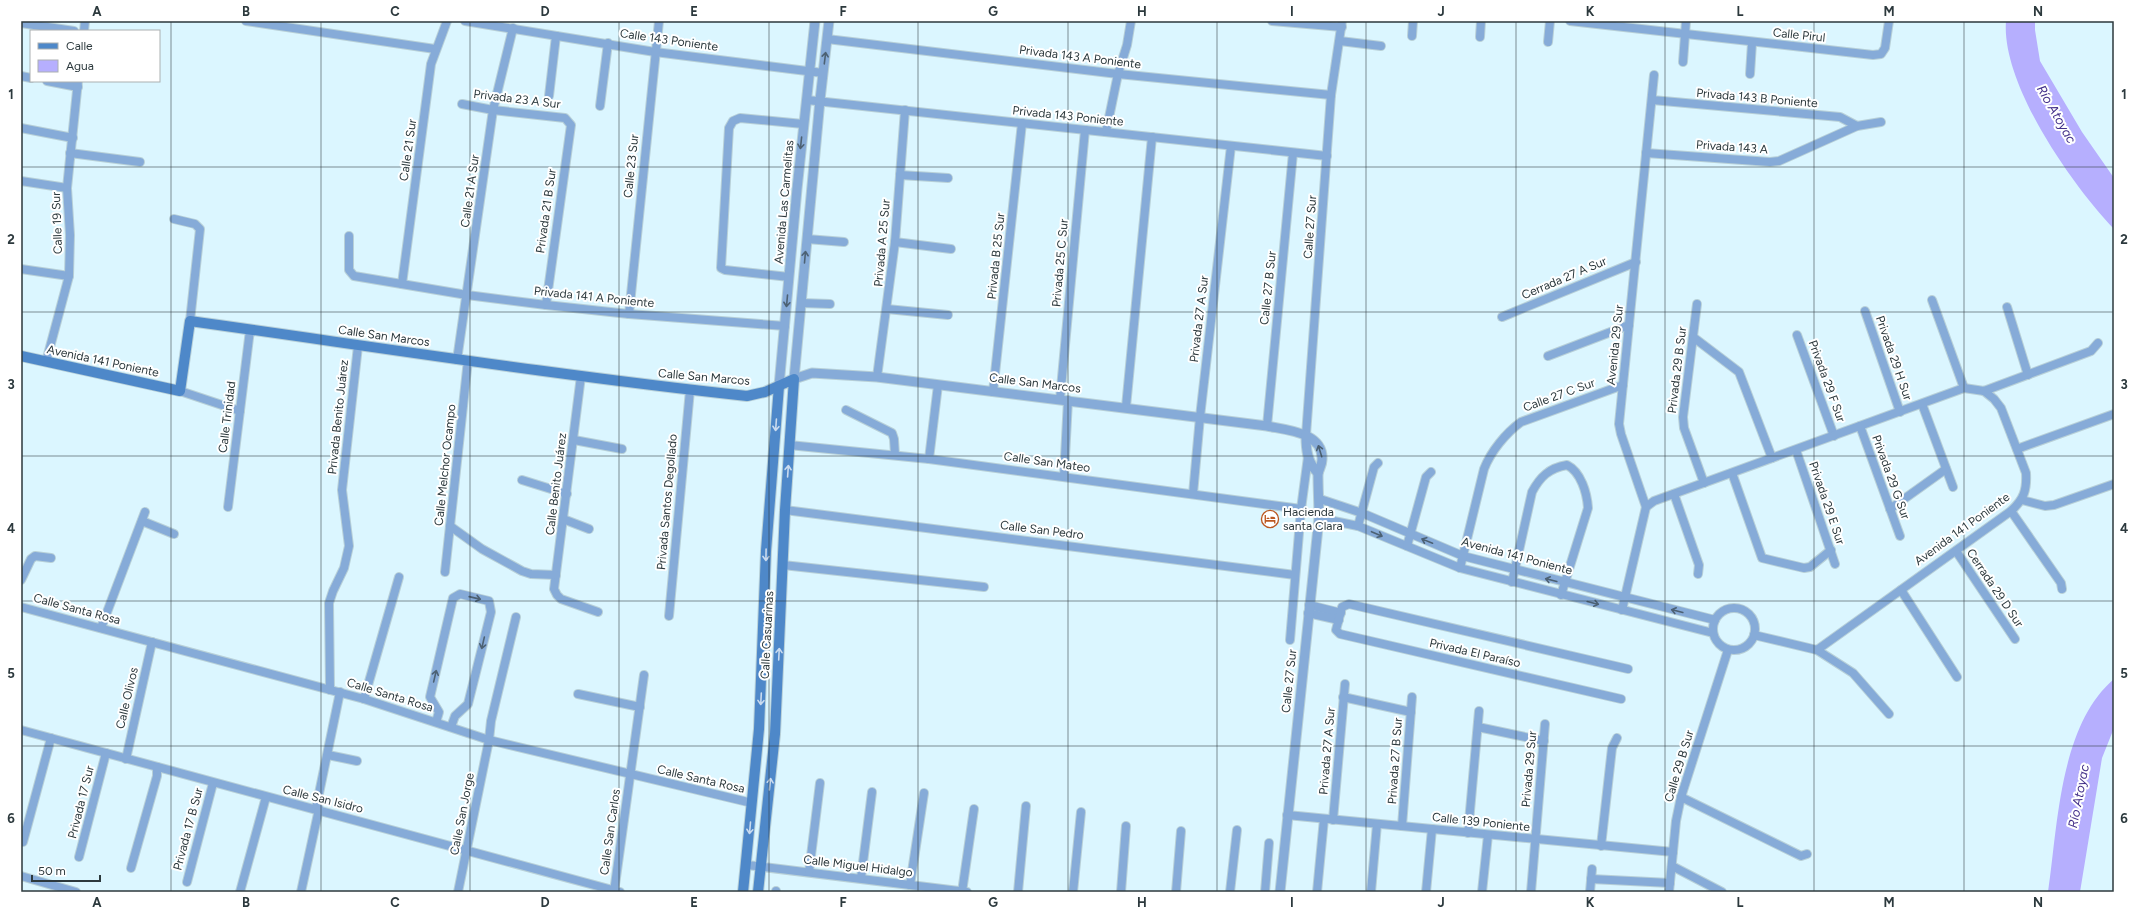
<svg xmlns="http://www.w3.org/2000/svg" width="2135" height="913" font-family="Figtree,sans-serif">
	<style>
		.water { fill: #b6affe }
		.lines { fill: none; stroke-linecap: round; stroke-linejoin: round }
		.minor-casing { stroke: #b8d0d8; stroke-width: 10 }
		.tertiary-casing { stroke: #b8d0d8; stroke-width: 11 }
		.secondary-casing { stroke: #b8d0d8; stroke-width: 12 }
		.minor { stroke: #86abd8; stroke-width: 8 }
		.tertiary { stroke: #86abd8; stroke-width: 9 }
		.secondary { stroke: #4e88c9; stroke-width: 10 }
		.oneway { stroke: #4c6173 }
		.oneway2 { stroke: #cadbef }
		.grid { fill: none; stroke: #2c393d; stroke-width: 1; stroke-opacity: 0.55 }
		.labels { text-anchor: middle; stroke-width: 4; stroke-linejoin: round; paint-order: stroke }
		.street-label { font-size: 12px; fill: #2c393d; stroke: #fff }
		.poi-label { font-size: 12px; fill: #2c393d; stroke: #fff; text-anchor: start }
		.water-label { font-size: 13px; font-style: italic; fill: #433089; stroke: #fff }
		.neatline { fill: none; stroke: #2c393d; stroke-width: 1.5 }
		.grid-label { font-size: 13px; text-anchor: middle; font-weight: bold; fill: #2c393d }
	</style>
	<rect width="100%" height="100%" fill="#dbf6ff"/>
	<g class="water">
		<path d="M 2006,21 L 2035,21 L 2035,30 L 2040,61 L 2082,132 L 2114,178 L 2114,229 C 2072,185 2001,84 2006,21 Z"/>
		<path d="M 2114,679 L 2114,728 L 2102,758 L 2080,892 L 2048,892 C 2058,826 2059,726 2114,679 Z"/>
	</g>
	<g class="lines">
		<g class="minor-casing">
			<g id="minor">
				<path d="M 246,21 L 435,49"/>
				<path d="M 465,21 L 655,52 L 823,73"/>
				<path d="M 1272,21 L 1342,27"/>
				<path d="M 1570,21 L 1873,55 L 1881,54 L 1885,48 L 1889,21"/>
				<path d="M 21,23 L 74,31"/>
				<path d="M 84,31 L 85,21"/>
				<path d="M 1412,36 L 1413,21"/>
				<path d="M 1480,37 L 1481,21"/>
				<path d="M 827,39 L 1118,74 L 1331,95"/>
				<path d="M 1340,41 L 1381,46"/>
				<path d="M 1548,42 L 1550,21"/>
				<path d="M 1683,62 L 1686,21"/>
				<path d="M 1750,74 L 1752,43"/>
				<path d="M 21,76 L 31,78"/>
				<path d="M 47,81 L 78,87"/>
				<path d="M 549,96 L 556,36"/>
				<path d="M 807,100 L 1327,156"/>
				<path d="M 1652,100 L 1840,117 L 1857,126"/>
				<path d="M 462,104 L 493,110 L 565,118 L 571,125 L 546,305"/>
				<path d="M 600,106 L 608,43"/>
				<path d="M 21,128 L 73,138"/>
				<path d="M 1106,132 L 1118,74 L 1127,45 L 1131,21"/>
				<path d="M 70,153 L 140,162"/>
				<path d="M 1646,153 L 1770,162 L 1779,161 L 1857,126 L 1881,122"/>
				<path d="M 900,175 L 948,178"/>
				<path d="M 21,181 L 67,188"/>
				<path d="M 174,219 L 195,224 L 200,229 L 190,321"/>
				<path d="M 349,236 L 349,270 L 354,276 L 467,295 L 546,305 L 629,314 L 785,326"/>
				<path d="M 807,239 L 844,242"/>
				<path d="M 895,242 L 951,249"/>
				<path d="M 21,269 L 69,276"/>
				<path d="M 789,277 L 725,270 L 721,268 L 729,128 L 733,121 L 740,118 L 803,124"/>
				<path d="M 402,284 L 431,64 L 447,21"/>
				<path d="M 1932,300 L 1964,388"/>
				<path d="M 801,303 L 830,304"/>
				<path d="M 1697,304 L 1683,417 L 1684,428 L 1704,483"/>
				<path d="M 2007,307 L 2028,375"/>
				<path d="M 887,309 L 948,315"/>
				<path d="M 1865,311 L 1900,412"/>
				<path d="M 629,314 L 659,21"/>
				<path d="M 1502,317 L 1636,262"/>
				<path d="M 1797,335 L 1834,436"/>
				<path d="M 1693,337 L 1739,372 L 1772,458"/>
				<path d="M 1548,356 L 1629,325"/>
				<path d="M 457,360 L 493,110 L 513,28"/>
				<path d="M 46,362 L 69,276 L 70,235 L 67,188 L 78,81"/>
				<path d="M 581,376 L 554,589 L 557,595 L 561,599 L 598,612"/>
				<path d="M 877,377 L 895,242 L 905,110"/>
				<path d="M 180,391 L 240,411"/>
				<path d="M 993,392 L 1022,123"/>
				<path d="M 1060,399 L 1085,130"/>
				<path d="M 1922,404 L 1953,487"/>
				<path d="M 1126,407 L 1152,137"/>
				<path d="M 846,410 L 892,433 L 894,439 L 895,455"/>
				<path d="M 1267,426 L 1293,153"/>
				<path d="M 1860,426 L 1900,536"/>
				<path d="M 1306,435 L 1331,95 L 1342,21"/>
				<path d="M 574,440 L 622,449"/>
				<path d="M 789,445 L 929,459 L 1301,509"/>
				<path d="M 2017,449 L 2114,414"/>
				<path d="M 1796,450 L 1835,564"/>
				<path d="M 929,459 L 938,385"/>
				<path d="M 1732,473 L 1762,558 L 1804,568 L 1810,567 L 1831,550"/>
				<path d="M 1064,476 L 1068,400"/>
				<path d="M 522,480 L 567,494"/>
				<path d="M 1193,494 L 1200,417 L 1231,146"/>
				<path d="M 1674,494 L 1699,565 L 1698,574"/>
				<path d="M 1320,499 L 1362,513 L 1463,556 L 1715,620"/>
				<path d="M 2022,500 L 2045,506 L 2054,505 L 2114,484"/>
				<path d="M 228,507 L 250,330"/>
				<path d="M 1646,507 L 1654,501 L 1964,388 L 1984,391 L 2091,351 L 2098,343"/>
				<path d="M 1890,509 L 1946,469"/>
				<path d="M 785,510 L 1295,575"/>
				<path d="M 2011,511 L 2061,583 L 2062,589"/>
				<path d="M 1319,518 L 1358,526 L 1460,568 L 1713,633"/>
				<path d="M 563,519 L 589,529"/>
				<path d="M 142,521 L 174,534"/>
				<path d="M 450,526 L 482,549 L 522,571 L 531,574 L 556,575"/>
				<path d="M 1358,526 L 1374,467 L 1378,463"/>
				<path d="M 1407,546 L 1426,477 L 1431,472"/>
				<path d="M 1956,551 L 2015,639"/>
				<path d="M 783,565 L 984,587"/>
				<path d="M 1460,568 L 1484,469 C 1491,451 1506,433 1521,422 L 1623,385"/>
				<path d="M 445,572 L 468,360"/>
				<path d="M 21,580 L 31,559 L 35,556 L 51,558"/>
				<path d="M 1512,582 L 1532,492 C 1540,477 1549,468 1567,465 C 1581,472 1587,493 1588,508 L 1561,595"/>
				<path d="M 1901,590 L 1957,677"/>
				<path d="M 1309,605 L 1341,613"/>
				<path d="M 21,607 L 364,699 L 489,740 L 752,803"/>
				<circle cx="1734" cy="629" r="21"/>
				<path d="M 1622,610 L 1646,507 L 1621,434 L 1619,424 L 1654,75"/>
				<path d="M 1308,613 L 1339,620"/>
				<path d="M 669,616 L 690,390"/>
				<path d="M 101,628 L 145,512"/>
				<path d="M 1754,635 L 1817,650 L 1853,673 L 1889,714"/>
				<path d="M 1290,640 L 1301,509 L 1308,457"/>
				<path d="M 1817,650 L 2011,511 C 2024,499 2027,490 2026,473 L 2001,408 L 1994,399 L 1984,391"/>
				<path d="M 330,690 L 329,603 L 333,591 L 344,568 L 349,546 L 342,490 L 358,346"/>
				<path d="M 578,694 L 640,707"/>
				<path d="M 1343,697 L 1411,712"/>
				<path d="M 364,699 L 399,577"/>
				<path d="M 1621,699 L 1340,634 L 1336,630 L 1342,607 L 1349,604 L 1628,669"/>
				<path d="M 436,722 L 439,712 L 430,697 L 453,598 L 460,594 L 489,601 L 491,612 L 468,704 L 455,716 L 451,727"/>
				<path d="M 1478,727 L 1544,741"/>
				<path d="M 21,730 L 620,892"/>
				<path d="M 328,755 L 357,761"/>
				<path d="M 126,759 L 152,642"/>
				<path d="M 1681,797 L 1801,856 L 1807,854"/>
				<path d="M 316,808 L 340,692"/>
				<path d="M 1287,815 L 1673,852"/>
				<path d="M 1333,820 L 1345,684"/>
				<path d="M 1402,826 L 1412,697"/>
				<path d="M 1468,833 L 1479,711"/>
				<path d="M 23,842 L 51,738"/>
				<path d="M 1601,846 L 1612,748 L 1617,738"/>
				<path d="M 79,857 L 106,753"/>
				<path d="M 747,865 L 967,892"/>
				<path d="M 1672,866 L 1722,892"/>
				<path d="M 131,868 L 157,776 L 157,767"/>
				<path d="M 809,872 L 820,783"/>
				<path d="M 21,876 L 76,892"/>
				<path d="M 861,878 L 872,792"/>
				<path d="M 1591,879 L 1670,883"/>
				<path d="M 187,882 L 213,783"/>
				<path d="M 910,885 L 924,793"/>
				<path d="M 240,892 L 266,797"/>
				<path d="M 301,892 L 319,809"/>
				<path d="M 458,892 L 489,740 L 491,721 L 516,617"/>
				<path d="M 614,892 L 644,675"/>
				<path d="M 776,892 L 776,891"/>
				<path d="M 962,892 L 974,809"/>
				<path d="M 1018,892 L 1026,806"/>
				<path d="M 1073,892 L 1081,812"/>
				<path d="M 1121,892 L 1126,826"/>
				<path d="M 1176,892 L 1181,831"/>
				<path d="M 1230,892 L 1237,830"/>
				<path d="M 1265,892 L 1269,843"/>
				<path d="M 1317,892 L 1324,819"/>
				<path d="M 1371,892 L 1377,824"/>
				<path d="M 1426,892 L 1432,829"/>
				<path d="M 1482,892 L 1488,835"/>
				<path d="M 1531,892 L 1545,724"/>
				<path d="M 1590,892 L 1592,869"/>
				<path d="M 1669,892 L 1676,821 L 1681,797 L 1728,650"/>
			</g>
		</g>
		<g class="tertiary-casing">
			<g id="tertiary">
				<path d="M 794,379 L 812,373 L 877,377 L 1267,426 C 1286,430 1324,432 1322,460 C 1322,465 1319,469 1318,474 C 1318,489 1319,504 1319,518 L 1280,892"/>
				<path d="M 794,379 L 820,100 L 829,21"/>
				<path d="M 779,386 L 797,189 L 815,21"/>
				<path d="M 1306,435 C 1306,450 1307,462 1318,473"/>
			</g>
		</g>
		<g class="secondary-casing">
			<g id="secondary">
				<path d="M 21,356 L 180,391 L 190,321 C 376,347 561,376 747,396 L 765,392 L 794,379 L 785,510 L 775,734 L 758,892"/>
				<path d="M 743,892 L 759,729 L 766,551 L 779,386"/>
			</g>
		</g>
		<use href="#minor" class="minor"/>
		<use href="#tertiary" class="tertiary"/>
		<use href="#secondary" class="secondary"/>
	</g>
	<defs><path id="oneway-shaft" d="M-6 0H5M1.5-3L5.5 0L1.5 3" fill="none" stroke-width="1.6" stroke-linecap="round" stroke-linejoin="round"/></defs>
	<g class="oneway">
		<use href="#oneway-shaft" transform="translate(825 58) rotate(-83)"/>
		<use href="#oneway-shaft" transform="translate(801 143) rotate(96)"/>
		<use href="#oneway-shaft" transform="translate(805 257) rotate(-85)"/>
		<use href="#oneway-shaft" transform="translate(787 301) rotate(95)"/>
		<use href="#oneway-shaft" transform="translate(1320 451) rotate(-107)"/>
		<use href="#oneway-shaft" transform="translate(1377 534) rotate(23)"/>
		<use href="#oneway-shaft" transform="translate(1427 541) rotate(-158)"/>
		<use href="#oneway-shaft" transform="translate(1551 580) rotate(-166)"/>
		<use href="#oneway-shaft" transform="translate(475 598) rotate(13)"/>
		<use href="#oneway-shaft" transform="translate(1593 603) rotate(14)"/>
		<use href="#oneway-shaft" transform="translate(1677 611) rotate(-166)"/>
		<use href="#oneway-shaft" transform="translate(483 643) rotate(103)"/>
		<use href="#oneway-shaft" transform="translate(435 676) rotate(-77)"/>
	</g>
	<g class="oneway2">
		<use href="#oneway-shaft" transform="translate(776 425) rotate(94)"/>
		<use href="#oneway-shaft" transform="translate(788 471) rotate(-86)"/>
		<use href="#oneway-shaft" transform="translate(766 555) rotate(91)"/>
		<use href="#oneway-shaft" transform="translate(779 654) rotate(-87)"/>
		<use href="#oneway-shaft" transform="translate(761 699) rotate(93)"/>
		<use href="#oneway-shaft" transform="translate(770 784) rotate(-84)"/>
		<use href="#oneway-shaft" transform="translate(750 828) rotate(95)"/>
	</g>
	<path class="grid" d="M 171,21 L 171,892M 321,21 L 321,892M 470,21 L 470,892M 619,21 L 619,892M 769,21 L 769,892M 918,21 L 918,892M 1068,21 L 1068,892M 1217,21 L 1217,892M 1366,21 L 1366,892M 1516,21 L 1516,892M 1665,21 L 1665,892M 1814,21 L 1814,892M 1964,21 L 1964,892M 21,167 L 2114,167M 21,312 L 2114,312M 21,456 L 2114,456M 21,601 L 2114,601M 21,746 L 2114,746"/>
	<defs>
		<g id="hotel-ring" transform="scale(0.9)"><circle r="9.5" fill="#fff" stroke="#bb5721" stroke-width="1.5"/><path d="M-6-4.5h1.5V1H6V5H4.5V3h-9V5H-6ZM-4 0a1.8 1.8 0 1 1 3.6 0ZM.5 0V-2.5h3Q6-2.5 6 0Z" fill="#bb5721"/></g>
	</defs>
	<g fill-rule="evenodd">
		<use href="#hotel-ring" x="1270" y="519"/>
	</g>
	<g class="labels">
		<g class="street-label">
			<text transform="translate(1799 35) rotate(6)" y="4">Calle Pirul</text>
			<text transform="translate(669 40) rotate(8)" y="4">Calle 143 Poniente</text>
			<text transform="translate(1080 57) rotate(7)" y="4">Privada 143 A Poniente</text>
			<text transform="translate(1757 98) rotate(5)" y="4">Privada 143 B Poniente</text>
			<text transform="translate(517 99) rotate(7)" y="4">Privada 23 A Sur</text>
			<text transform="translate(1068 116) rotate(6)" y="4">Privada 143 Poniente</text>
			<text transform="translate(1732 147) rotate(4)" y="4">Privada 143 A</text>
			<text transform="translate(408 150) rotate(-82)" y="4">Calle 21 Sur</text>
			<text transform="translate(631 166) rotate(-84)" y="4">Calle 23 Sur</text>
			<text transform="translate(470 191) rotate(-82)" y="4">Calle 21 A Sur</text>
			<text transform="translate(784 202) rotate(-85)" y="4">Avenida Las Carmelitas</text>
			<text transform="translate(546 211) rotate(-82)" y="4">Privada 21 B Sur</text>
			<text transform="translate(57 223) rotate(-92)" y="4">Calle 19 Sur</text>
			<text transform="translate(1310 227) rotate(-86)" y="4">Calle 27 Sur</text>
			<text transform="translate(882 243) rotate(-85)" y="4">Privada A 25 Sur</text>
			<text transform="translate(996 256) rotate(-84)" y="4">Privada B 25 Sur</text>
			<text transform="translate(1060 263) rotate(-85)" y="4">Privada 25 C Sur</text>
			<text transform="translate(1564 278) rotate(-23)" y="4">Cerrada 27 A Sur</text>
			<text transform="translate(1268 288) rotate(-84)" y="4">Calle 27 B Sur</text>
			<text transform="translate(594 297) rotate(6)" y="4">Privada 141 A Poniente</text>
			<text transform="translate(1199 319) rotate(-83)" y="4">Privada 27 A Sur</text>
			<text transform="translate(384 336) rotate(8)" y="4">Calle San Marcos</text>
			<text transform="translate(1615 345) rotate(-84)" y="4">Avenida 29 Sur</text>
			<text transform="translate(1894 358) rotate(71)" y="4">Privada 29 H Sur</text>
			<text transform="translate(103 361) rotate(12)" y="4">Avenida 141 Poniente</text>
			<text transform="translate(1677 370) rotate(-83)" y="4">Privada 29 B Sur</text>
			<text transform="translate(704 377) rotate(5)" y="4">Calle San Marcos</text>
			<text transform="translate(1827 381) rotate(70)" y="4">Privada 29 F Sur</text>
			<text transform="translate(1035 383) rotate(7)" y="4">Calle San Marcos</text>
			<text transform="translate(1559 395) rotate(-20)" y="4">Calle 27 C Sur</text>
			<text transform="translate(227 417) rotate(-83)" y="4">Calle Trinidad</text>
			<text transform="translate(338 417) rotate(-84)" y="4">Privada Benito Juárez</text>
			<text transform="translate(1047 462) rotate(8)" y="4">Calle San Mateo</text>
			<text transform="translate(445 465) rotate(-84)" y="4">Calle Melchor Ocampo</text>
			<text transform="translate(1891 477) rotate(70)" y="4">Privada 29 G Sur</text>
			<text transform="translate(556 484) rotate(-83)" y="4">Calle Benito Juárez</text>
			<text transform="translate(667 502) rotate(-85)" y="4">Privada Santos Degollado</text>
			<text transform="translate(1827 503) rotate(71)" y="4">Privada 29 E Sur</text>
			<text transform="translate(1962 529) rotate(-36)" y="4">Avenida 141 Poniente</text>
			<text transform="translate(1042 530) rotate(7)" y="4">Calle San Pedro</text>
			<text transform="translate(1517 556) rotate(15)" y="4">Avenida 141 Poniente</text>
			<text transform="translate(1995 588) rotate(56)" y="4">Cerrada 29 D Sur</text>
			<text transform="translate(77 609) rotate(15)" y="4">Calle Santa Rosa</text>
			<text transform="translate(767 635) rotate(-87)" y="4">Calle Casuarinas</text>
			<text transform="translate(1475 653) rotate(13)" y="4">Privada El Paraíso</text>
			<text transform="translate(1289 681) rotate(-84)" y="4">Calle 27 Sur</text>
			<text transform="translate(390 695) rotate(17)" y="4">Calle Santa Rosa</text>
			<text transform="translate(127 698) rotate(-77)" y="4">Calle Olivos</text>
			<text transform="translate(1327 751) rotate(-85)" y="4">Privada 27 A Sur</text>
			<text transform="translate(1395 761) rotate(-86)" y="4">Privada 27 B Sur</text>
			<text transform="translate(1679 766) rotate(-73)" y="4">Calle 29 B Sur</text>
			<text transform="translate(1529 769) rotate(-85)" y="4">Privada 29 Sur</text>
			<text transform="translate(701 779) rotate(13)" y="4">Calle Santa Rosa</text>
			<text transform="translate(323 799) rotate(14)" y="4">Calle San Isidro</text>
			<text transform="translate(81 802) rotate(-76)" y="4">Privada 17 Sur</text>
			<text transform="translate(462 814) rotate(-79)" y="4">Calle San Jorge</text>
			<text transform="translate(1481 822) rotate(6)" y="4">Calle 139 Poniente</text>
			<text transform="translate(188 829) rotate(-75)" y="4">Privada 17 B Sur</text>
			<text transform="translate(610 832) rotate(-82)" y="4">Calle San Carlos</text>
			<text transform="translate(858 866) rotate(7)" y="4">Calle Miguel Hidalgo</text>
		</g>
		<g class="poi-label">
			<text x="1283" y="516">Hacienda<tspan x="1283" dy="14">santa Clara</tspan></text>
		</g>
		<g class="water-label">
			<text transform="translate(2057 114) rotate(60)" y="5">Río Atoyac</text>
			<text transform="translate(2078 796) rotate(-79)" y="5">Río Atoyac</text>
		</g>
	</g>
	<rect width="2135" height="913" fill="none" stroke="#ffffff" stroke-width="44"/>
	<rect x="30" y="30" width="130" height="52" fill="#ffffff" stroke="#abb0b1"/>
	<rect x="38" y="43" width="20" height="6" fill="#4e88c9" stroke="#abb0b1"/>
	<text x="66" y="50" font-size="12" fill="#2c393d">Calle</text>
	<rect x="38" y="60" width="20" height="12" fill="#b6affe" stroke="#abb0b1"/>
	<text x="66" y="70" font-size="12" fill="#2c393d">Agua</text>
	<path d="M32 875v6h68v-6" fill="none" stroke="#2c393d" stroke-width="2"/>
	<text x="38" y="875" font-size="12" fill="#2c393d" stroke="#ffffff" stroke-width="3" paint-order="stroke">50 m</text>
	<rect x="22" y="22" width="2091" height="869" class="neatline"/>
	<g class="grid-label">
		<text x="97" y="16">A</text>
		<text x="246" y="16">B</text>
		<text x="395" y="16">C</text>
		<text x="545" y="16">D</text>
		<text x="694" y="16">E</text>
		<text x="843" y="16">F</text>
		<text x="993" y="16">G</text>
		<text x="1142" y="16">H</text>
		<text x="1292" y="16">I</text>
		<text x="1441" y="16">J</text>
		<text x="1590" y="16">K</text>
		<text x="1740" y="16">L</text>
		<text x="1889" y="16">M</text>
		<text x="2038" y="16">N</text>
		<text x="11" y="99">1</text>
		<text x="2124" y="99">1</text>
		<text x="11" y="244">2</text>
		<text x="2124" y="244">2</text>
		<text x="11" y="389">3</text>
		<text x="2124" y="389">3</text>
		<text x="11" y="533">4</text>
		<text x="2124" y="533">4</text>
		<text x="11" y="678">5</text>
		<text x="2124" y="678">5</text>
		<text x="11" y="823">6</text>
		<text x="2124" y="823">6</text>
		<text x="97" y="907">A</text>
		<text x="246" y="907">B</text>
		<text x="395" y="907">C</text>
		<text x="545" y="907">D</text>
		<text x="694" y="907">E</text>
		<text x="843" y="907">F</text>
		<text x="993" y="907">G</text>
		<text x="1142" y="907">H</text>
		<text x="1292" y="907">I</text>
		<text x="1441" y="907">J</text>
		<text x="1590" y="907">K</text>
		<text x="1740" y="907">L</text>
		<text x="1889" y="907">M</text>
		<text x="2038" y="907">N</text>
	</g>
</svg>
